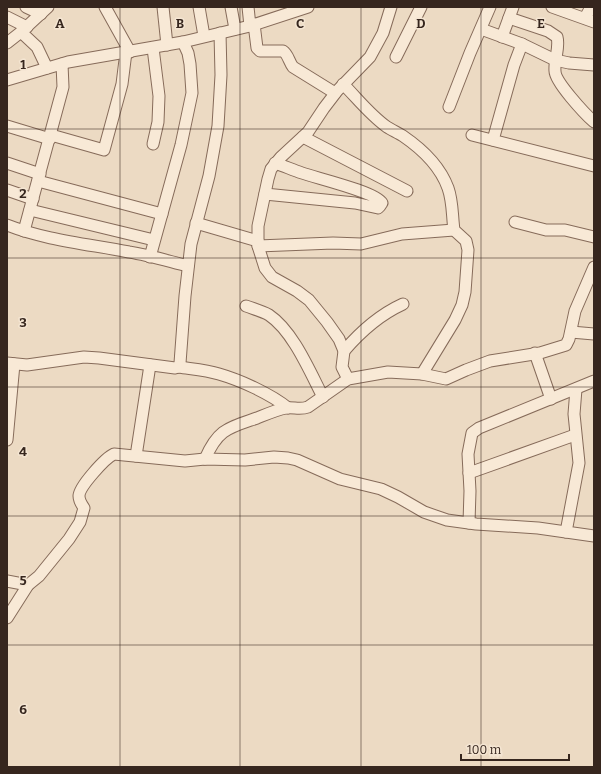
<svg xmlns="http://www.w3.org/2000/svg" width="601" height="774" font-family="Bitter,serif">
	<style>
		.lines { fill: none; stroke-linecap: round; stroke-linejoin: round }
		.minor-casing { stroke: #866b5a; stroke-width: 13 }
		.minor { stroke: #f8e9d6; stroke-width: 11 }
		.grid { fill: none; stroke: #36261e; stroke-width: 1; stroke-opacity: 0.55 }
		.grid-label { font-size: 13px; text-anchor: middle; font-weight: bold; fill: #36261e; stroke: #f4e5d2; stroke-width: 3; stroke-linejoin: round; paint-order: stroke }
	</style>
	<rect width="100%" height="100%" fill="#ecdac3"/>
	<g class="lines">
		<g class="minor-casing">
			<g id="minor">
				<path d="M 26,7 L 41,14"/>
				<path d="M 105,7 L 130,52"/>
				<path d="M 163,7 L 167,45"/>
				<path d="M 199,7 L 204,36"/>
				<path d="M 231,7 L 235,29"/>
				<path d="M 248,7 L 250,26"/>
				<path d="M 552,7 L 594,22"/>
				<path d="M 7,17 L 27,27"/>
				<path d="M 509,18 L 548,31 L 557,37 C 560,48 554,59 555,71 C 555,82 585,114 594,122"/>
				<path d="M 585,18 L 591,7"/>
				<path d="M 254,24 L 257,48 L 260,51 L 283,51 C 288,54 289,62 293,67 L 335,93"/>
				<path d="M 481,29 L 522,44 L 555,60 L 569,63 L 594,65"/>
				<path d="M 21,32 L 37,47 L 47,68"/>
				<path d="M 502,37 L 513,7"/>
				<path d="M 7,43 L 21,32 L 48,7"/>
				<path d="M 153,48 L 159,96 L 158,122 L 153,144"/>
				<path d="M 396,57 L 421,7"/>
				<path d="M 7,80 L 68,62 L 183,42 L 250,26 L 308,7"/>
				<path d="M 343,84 C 357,98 370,115 387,127 C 392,130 398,133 403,136 C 422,149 440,166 448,188 C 453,202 452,216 454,230 L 466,241 L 468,250 L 465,292 L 462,305 L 455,320 L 422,374"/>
				<path d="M 449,107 L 470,53 L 490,7"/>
				<path d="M 7,126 L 50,139"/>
				<path d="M 51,135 L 104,150 L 122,84 L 126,52"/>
				<path d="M 472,135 L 594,166"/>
				<path d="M 303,137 L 407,191"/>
				<path d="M 493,140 L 514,65 L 522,44"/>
				<path d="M 7,163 L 40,174"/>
				<path d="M 38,181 L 162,214"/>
				<path d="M 7,190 L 33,199"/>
				<path d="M 265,194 L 355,203 L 378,208 L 380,206 L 382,203 C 376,192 316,178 302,173 C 293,170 284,166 275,163"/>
				<path d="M 30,210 L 154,240"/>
				<path d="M 515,222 L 546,230 L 565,230 L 594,237"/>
				<path d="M 196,223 L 258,241"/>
				<path d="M 7,225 C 45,240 88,244 129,252 C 149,255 168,261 188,266"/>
				<path d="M 24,231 L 63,87 L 62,64"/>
				<path d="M 258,246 L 333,243 L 361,244 L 402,234 L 454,230"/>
				<path d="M 150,257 L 181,145 L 192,93 L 190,64 L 188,53 L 183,42"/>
				<path d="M 246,306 C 254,309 262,311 269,315 C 293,331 310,372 323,397"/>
				<path d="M 571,332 L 594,334"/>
				<path d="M 344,351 C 361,331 379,315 403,304"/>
				<path d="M 535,353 L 551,399"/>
				<path d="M 7,363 L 27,365 L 84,357 L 99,358 L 175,368 L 179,367 L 180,363 L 185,296 L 191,244 L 209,176 L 218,126 L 221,75 L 220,33"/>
				<path d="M 179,367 C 192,369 206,370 219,374 C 240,380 271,394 288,408"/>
				<path d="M 348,379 L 342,367 L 344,351 L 339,339 L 327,322 L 309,300 L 297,291 L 272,277 L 265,268 L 258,246 L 258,226 L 268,179 L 271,169 L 281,157 L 308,132 L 324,108 L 337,91 L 370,57 L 383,33 L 391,7"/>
				<path d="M 7,440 L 14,364"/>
				<path d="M 136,456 L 150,365"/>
				<path d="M 205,459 C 218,429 228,428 257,418 C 267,414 276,410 286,408 C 294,407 300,410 308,407 L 348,379 L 388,372 L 422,374 L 446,379 L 466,370 L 490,361 L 540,353 L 566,345 L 569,339 L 575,311 L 594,267"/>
				<path d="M 469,473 L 575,435"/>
				<path d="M 469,523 L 470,491 L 468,454 L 472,433 L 479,428 L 594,381"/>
				<path d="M 566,532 L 579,463 L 574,414 L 576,389"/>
				<path d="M 7,581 L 28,585"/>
				<path d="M 7,618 L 28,585 L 39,576 L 69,539 L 80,522 L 84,508 C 82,505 79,501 79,496 C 79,487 105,458 114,454 L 185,461 L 205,459 L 245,460 L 274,457 L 288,458 L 297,460 L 340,479 L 381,489 L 398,497 L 424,512 L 447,520 L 476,524 L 538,528 L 594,536"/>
			</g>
		</g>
		<use href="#minor" class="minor"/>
	</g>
	<path class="grid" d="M 120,7 L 120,767M 240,7 L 240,767M 361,7 L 361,767M 481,7 L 481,767M 7,129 L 594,129M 7,258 L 594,258M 7,387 L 594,387M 7,516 L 594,516M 7,645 L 594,645"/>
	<g class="grid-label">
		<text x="60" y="28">A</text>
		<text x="180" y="28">B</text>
		<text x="300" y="28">C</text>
		<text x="421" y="28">D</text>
		<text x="541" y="28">E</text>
		<text x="23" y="69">1</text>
		<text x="23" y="198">2</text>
		<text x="23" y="327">3</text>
		<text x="23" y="456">4</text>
		<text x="23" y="585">5</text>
		<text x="23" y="714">6</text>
	</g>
	<rect width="601" height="774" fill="none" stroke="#36261e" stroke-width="16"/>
	<path d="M461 754v6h108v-6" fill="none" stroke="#36261e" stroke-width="2"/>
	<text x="467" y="754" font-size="12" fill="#36261e" stroke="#f4e5d2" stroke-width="3" paint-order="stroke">100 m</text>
</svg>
